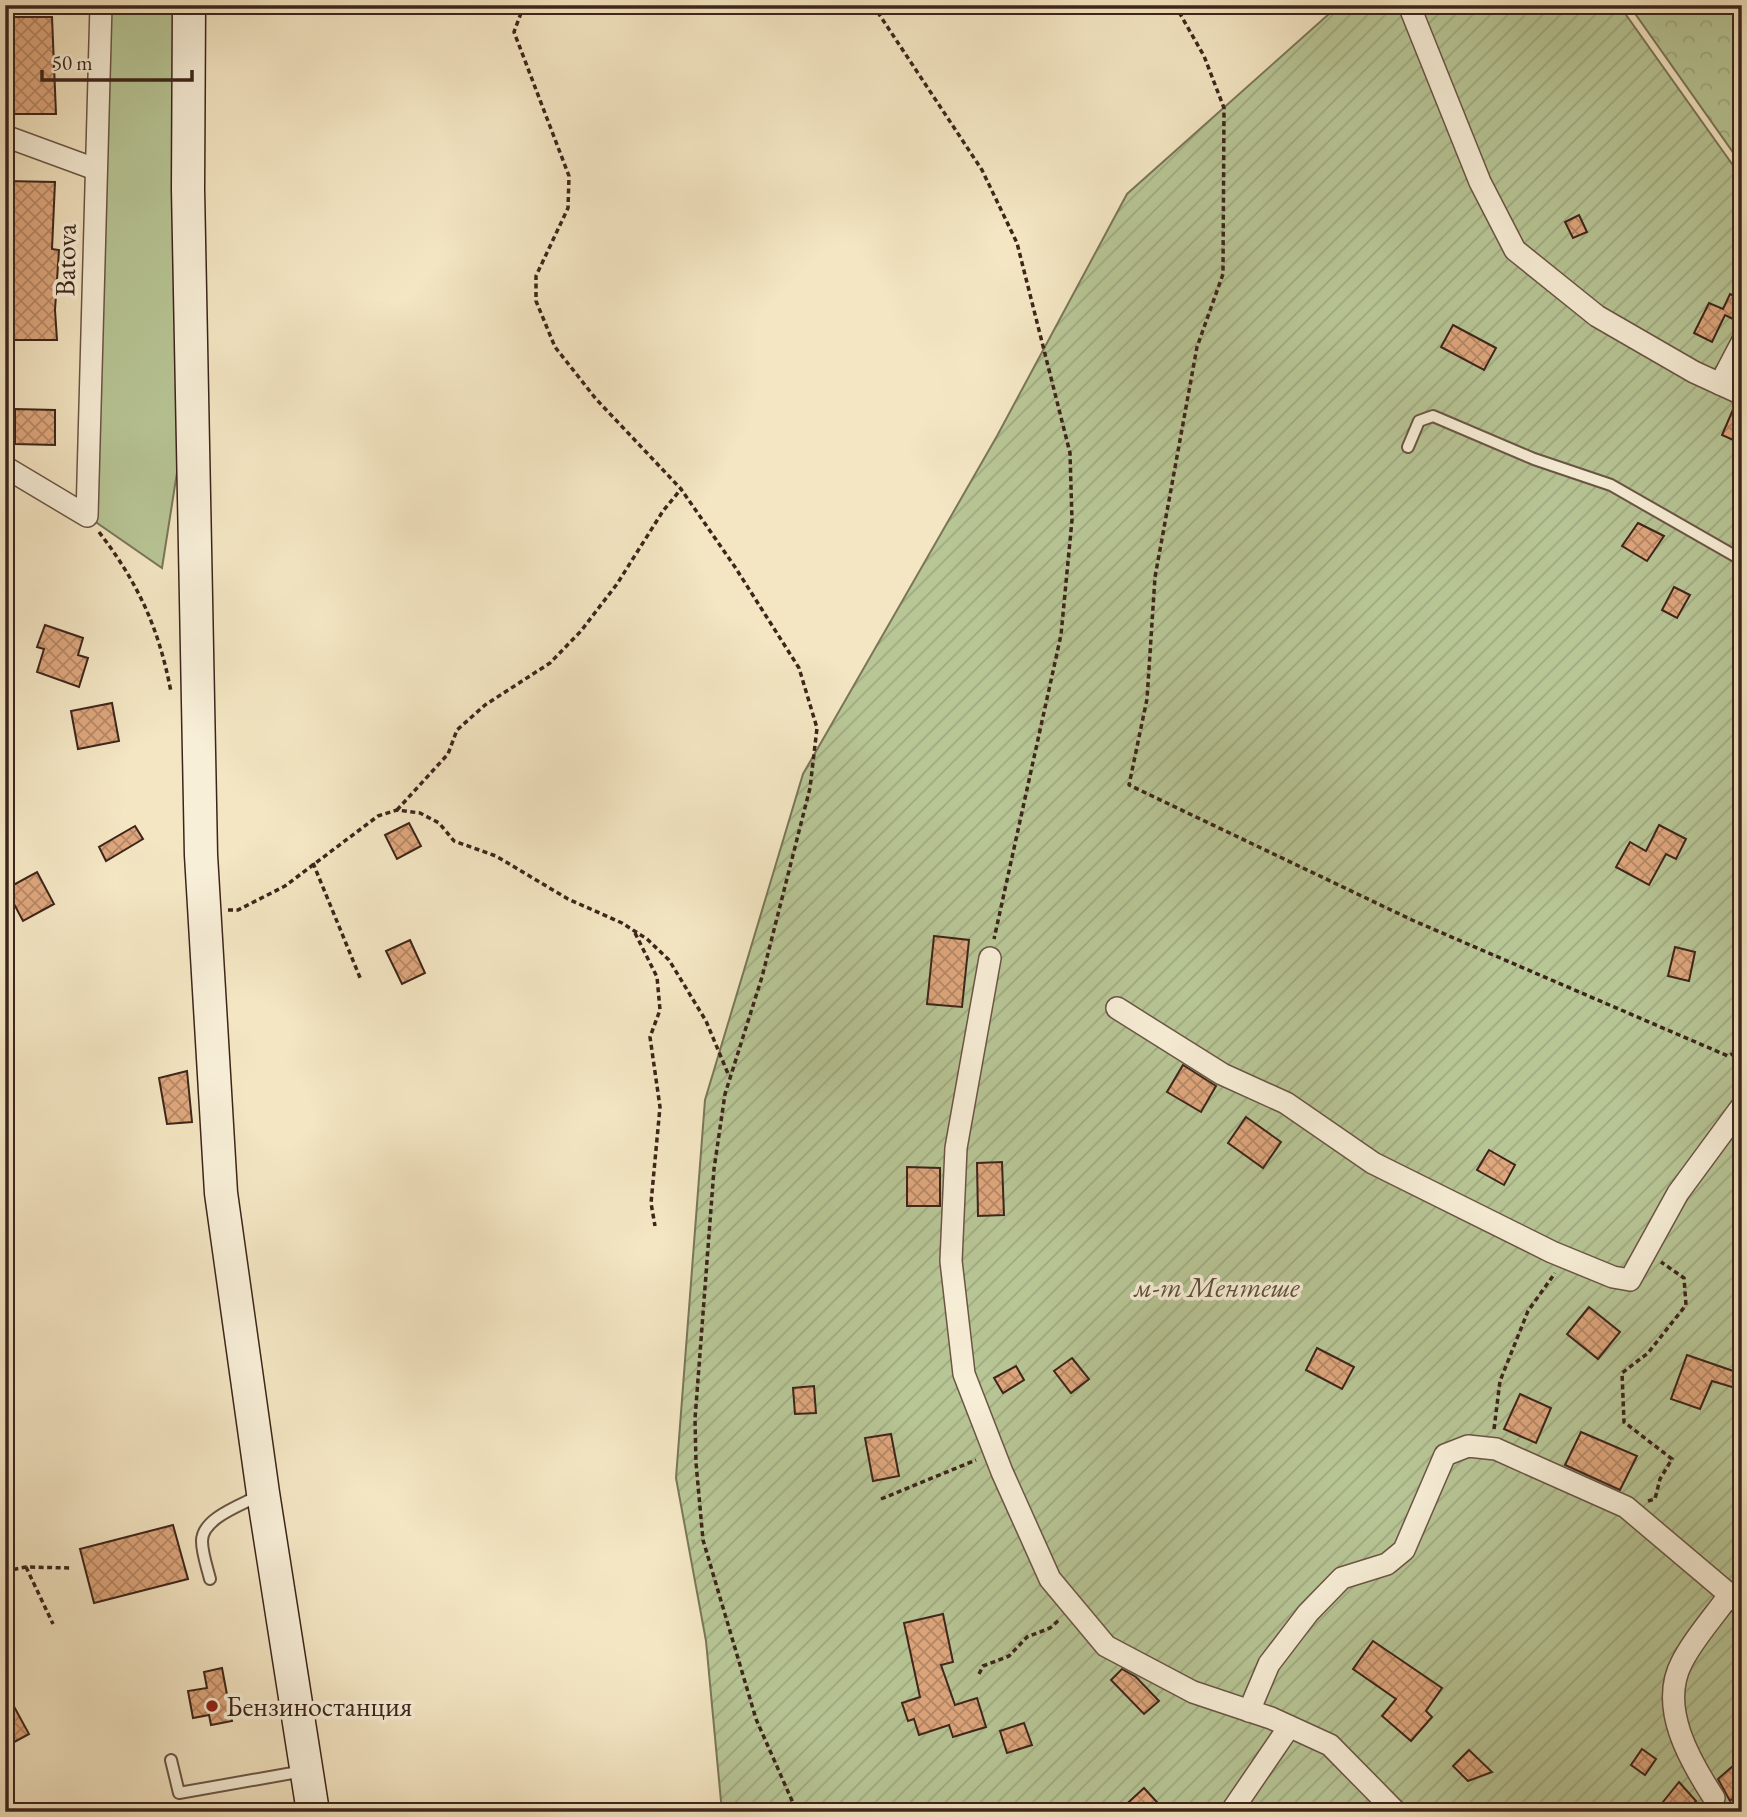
<svg xmlns="http://www.w3.org/2000/svg" width="1747" height="1817" font-family="'EB Garamond',serif">
	<style>
		.grass { fill: #b8c696; stroke: #7a7658; stroke-width: 2 }
		.forest { fill: url(#forest-crowns); stroke: #7a7658; stroke-width: 2 }
		.garden { fill: url(#garden-furrows); stroke: #7a7658; stroke-width: 2 }
		.building { fill: url(#building-cross-hatch); stroke: #3d251b; stroke-width: 2 }
		.lines { fill: none; stroke-linecap: round; stroke-linejoin: round }
		.service-casing { stroke: #6b5545; stroke-width: 14 }
		.minor-casing { stroke: #6b5545; stroke-width: 24 }
		.secondary-casing { stroke: #3d251b; stroke-width: 35 }
		.path { stroke: #3d251b; stroke-width: 3.5; stroke-dasharray: 5 3.5; stroke-linecap: butt }
		.service { stroke: #f8efd8; stroke-width: 10 }
		.minor { stroke: #f8efd8; stroke-width: 21 }
		.secondary { stroke: #f8efd8; stroke-width: 32 }
		.poi-dot { fill: #8f2418; stroke: #f8efd8; stroke-width: 2.5 }
		.labels { text-anchor: middle; stroke-width: 7; stroke-linejoin: round; paint-order: stroke }
		.street-label { font-size: 28px; fill: #3d251b; stroke: #f8efd8 }
		.park-label { font-size: 28px; font-style: italic; fill: #5c4d3a; stroke: #f8efd8 }
		.poi-label { font-size: 28px; fill: #3d251b; stroke: #f8efd8; text-anchor: start }
	</style>
	<defs>
		<pattern id="forest-crowns" width="20" height="18" patternUnits="userSpaceOnUse" patternTransform="scale(1.75)"><rect width="20" height="18" fill="#b8c696"/><path d="M2 6a3 3 0 1 1 6 0M12 15a3 3 0 1 1 6 0" fill="none" stroke="#9faa81"/></pattern>
		<pattern id="garden-furrows" width="10" height="10" patternUnits="userSpaceOnUse" patternTransform="scale(1.75)"><rect width="10" height="10" fill="#b8c696"/><path d="M-1 1l2-2M0 10L10 0M9 11l2-2" fill="none" stroke="#9faa81"/></pattern>
		<pattern id="building-cross-hatch" width="8" height="8" patternUnits="userSpaceOnUse" patternTransform="scale(1.75)"><rect width="8" height="8" fill="#dfa77d"/><path d="M0 0l8 8M0 8l8-8" fill="none" stroke="#b68866"/></pattern>
	</defs>
	<rect width="100%" height="100%" fill="#f4e6c3"/>
	<filter id="stains"><feTurbulence type="fractalNoise" baseFrequency=".00286" numOctaves="4"/><feColorMatrix values="0 0 0 0 .2 0 0 0 0 .09 0 0 0 0 .02 0 0 0 .5 -.17"/></filter>
	<radialGradient id="worn" r=".72"><stop offset=".6" stop-color="#630" stop-opacity="0"/><stop offset="1" stop-color="#630" stop-opacity=".3"/></radialGradient>
	<path class="grass" d="M 101,5 L 180,5 L 178,466 L 162,568 L 87,516 Z"/>
	<path class="forest" d="M 1629,5 L 1742,5 L 1742,165 Z"/>
	<path class="garden" d="M 1339,5 L 1619,5 L 1742,178 L 1742,1812 L 722,1812 L 706,1641 L 676,1478 L 705,1100 L 803,774 L 997,436 L 1127,194 Z"/>
	<g class="building">
		<path d="M 5,17 L 52,17 L 56,114 L 5,114 Z"/>
		<path d="M 5,181 L 55,182 L 52,249 L 59,250 L 55,310 L 57,340 L 12,340 L 12,288 L 6,288 L 11,221 L 5,221 Z"/>
		<path d="M 1579,215 L 1587,232 L 1573,238 L 1565,222 Z"/>
		<path d="M 1730,294 L 1742,300 L 1742,312 L 1737,321 L 1725,315 L 1712,342 L 1694,333 L 1709,303 L 1723,309 Z"/>
		<path d="M 1453,325 L 1496,348 L 1484,370 L 1441,347 Z"/>
		<path d="M 1735,405 L 1742,407 L 1742,444 L 1722,435 Z"/>
		<path d="M 15,409 L 55,410 L 55,445 L 15,444 Z"/>
		<path d="M 1638,523 L 1664,536 L 1647,561 L 1622,546 Z"/>
		<path d="M 1674,587 L 1690,595 L 1677,618 L 1662,610 Z"/>
		<path d="M 45,625 L 83,638 L 78,655 L 88,658 L 79,687 L 37,672 L 44,649 L 37,647 Z"/>
		<path d="M 112,703 L 119,741 L 78,749 L 71,711 Z"/>
		<path d="M 409,823 L 421,846 L 397,859 L 385,835 Z"/>
		<path d="M 1659,825 L 1686,839 L 1676,859 L 1666,854 L 1649,885 L 1616,867 L 1630,842 L 1646,851 Z"/>
		<path d="M 135,826 L 143,839 L 106,861 L 99,847 Z"/>
		<path d="M 37,872 L 54,904 L 23,921 L 6,889 Z"/>
		<path d="M 934,936 L 969,940 L 962,1007 L 927,1004 Z"/>
		<path d="M 410,940 L 425,973 L 402,984 L 386,951 Z"/>
		<path d="M 1675,947 L 1695,952 L 1689,981 L 1668,976 Z"/>
		<path d="M 1183,1065 L 1216,1086 L 1201,1112 L 1167,1092 Z"/>
		<path d="M 187,1071 L 192,1122 L 167,1124 L 159,1078 Z"/>
		<path d="M 1246,1117 L 1281,1142 L 1263,1168 L 1228,1143 Z"/>
		<path d="M 1489,1150 L 1515,1165 L 1504,1185 L 1477,1170 Z"/>
		<path d="M 1002,1162 L 1004,1215 L 978,1216 L 977,1163 Z"/>
		<path d="M 907,1167 L 940,1168 L 940,1206 L 907,1206 Z"/>
		<path d="M 1589,1307 L 1620,1332 L 1598,1359 L 1567,1334 Z"/>
		<path d="M 1317,1348 L 1354,1367 L 1342,1389 L 1306,1370 Z"/>
		<path d="M 1687,1355 L 1742,1374 L 1742,1390 L 1712,1381 L 1700,1409 L 1671,1399 Z"/>
		<path d="M 1072,1358 L 1089,1379 L 1071,1393 L 1054,1371 Z"/>
		<path d="M 1016,1366 L 1024,1380 L 1003,1393 L 994,1378 Z"/>
		<path d="M 814,1386 L 816,1413 L 795,1414 L 793,1388 Z"/>
		<path d="M 1520,1394 L 1551,1408 L 1536,1443 L 1504,1429 Z"/>
		<path d="M 1581,1432 L 1637,1456 L 1620,1490 L 1565,1465 Z"/>
		<path d="M 891,1434 L 899,1476 L 873,1481 L 865,1438 Z"/>
		<path d="M 173,1525 L 188,1579 L 94,1603 L 80,1549 Z"/>
		<path d="M 943,1614 L 953,1662 L 941,1665 L 955,1705 L 977,1698 L 986,1727 L 953,1737 L 949,1725 L 919,1735 L 914,1719 L 908,1721 L 902,1703 L 920,1697 L 904,1623 Z"/>
		<path d="M 1373,1641 L 1442,1688 L 1426,1711 L 1432,1717 L 1411,1741 L 1382,1716 L 1396,1699 L 1353,1669 Z"/>
		<path d="M 222,1668 L 232,1721 L 211,1725 L 209,1715 L 193,1718 L 188,1691 L 207,1688 L 204,1672 Z"/>
		<path d="M 1122,1669 L 1136,1677 L 1159,1701 L 1144,1714 L 1111,1680 Z"/>
		<path d="M 5,1690 L 29,1734 L 5,1747 Z"/>
		<path d="M 1024,1723 L 1032,1745 L 1007,1753 L 1000,1731 Z"/>
		<path d="M 1642,1749 L 1656,1759 L 1645,1775 L 1631,1765 Z"/>
		<path d="M 1469,1750 L 1492,1772 L 1468,1781 L 1453,1766 Z"/>
		<path d="M 1742,1758 L 1742,1790 L 1730,1801 L 1718,1779 Z"/>
		<path d="M 1679,1782 L 1696,1801 L 1687,1812 L 1655,1812 Z"/>
		<path d="M 1144,1788 L 1166,1812 L 1118,1812 Z"/>
	</g>
	<g class="lines">
		<g class="service-casing">
			<g id="service">
				<path d="M 1408,447 L 1419,421 L 1433,416 L 1534,459 L 1611,485 L 1742,560"/>
				<path d="M 210,1579 C 207,1567 202,1553 202,1541 C 202,1518 242,1505 260,1495"/>
				<path d="M 171,1760 L 179,1793 L 304,1771"/>
			</g>
		</g>
		<g class="minor-casing">
			<g id="minor">
				<path d="M 1409,5 L 1480,182 L 1515,250 L 1597,316 L 1694,372 L 1742,394"/>
				<path d="M 5,136 L 95,169"/>
				<path d="M 1720,384 L 1742,342"/>
				<path d="M 5,467 L 87,516 L 101,5"/>
				<path d="M 990,958 L 956,1148 L 951,1261 L 964,1374 L 1002,1472 L 1050,1579 L 1106,1646 L 1193,1692 L 1271,1718 L 1330,1745 L 1396,1812"/>
				<path d="M 1117,1008 L 1222,1074 L 1286,1103 L 1373,1163 L 1552,1252 L 1613,1277 L 1630,1280 L 1678,1193 L 1742,1106"/>
				<path d="M 1249,1711 L 1269,1664 L 1308,1613 L 1342,1578 L 1387,1564 L 1404,1550 L 1445,1455 L 1468,1446 L 1496,1449 L 1626,1507 L 1742,1605"/>
				<path d="M 1714,1798 C 1690,1761 1658,1707 1682,1662 C 1694,1638 1714,1617 1729,1595"/>
				<path d="M 1231,1812 L 1289,1727"/>
			</g>
		</g>
		<g class="secondary-casing">
			<path id="secondary" d="M 189,5 L 188,189 L 201,855 L 221,1193 L 263,1493 L 313,1812"/>
		</g>
		<g class="path">
			<path d="M 524,5 L 514,32 L 569,176 L 568,208 L 536,276 L 536,301 L 555,347 L 596,399 L 681,489 L 735,567 L 799,668 L 817,728 L 810,788 L 762,977 L 725,1094 L 714,1169 L 695,1419 L 696,1463 L 703,1540 L 756,1719 L 797,1812"/>
			<path d="M 873,5 L 982,170 L 1017,243 L 1070,453 L 1072,520 L 1061,635 L 994,939"/>
			<path d="M 1175,5 L 1204,56 L 1224,108 L 1223,274 L 1197,347 L 1155,577 L 1147,699 L 1129,785 L 1412,920 L 1728,1056 L 1742,1050"/>
			<path d="M 99,532 C 138,583 159,628 171,692"/>
			<path d="M 397,810 L 448,754 L 457,730 L 485,705 L 550,663 L 581,631 L 617,584 L 663,511 L 681,489"/>
			<path d="M 313,863 L 361,980"/>
			<path d="M 228,910 L 238,910 L 285,886 L 378,816 L 397,810 L 420,813 L 439,823 L 454,841 L 496,856 L 568,899 L 622,923 L 647,939 L 669,960 L 706,1021 L 729,1076"/>
			<path d="M 5,922 L 14,919"/>
			<path d="M 635,933 L 657,977 L 660,1010 L 650,1037 L 660,1107 L 651,1203 L 655,1226"/>
			<path d="M 1494,1429 L 1500,1381 L 1528,1311 L 1555,1273"/>
			<path d="M 881,1499 L 976,1460"/>
			<path d="M 1648,1501 L 1655,1499 L 1660,1479 L 1672,1459 L 1624,1422 L 1622,1373 L 1648,1353 L 1686,1305 L 1684,1278 L 1661,1262"/>
			<path d="M 26,1567 L 53,1624"/>
			<path d="M 5,1571 L 26,1567 L 71,1568"/>
			<path d="M 979,1674 L 983,1666 L 1009,1656 L 1027,1637 L 1050,1628 L 1059,1620"/>
		</g>
		<use href="#service" class="service"/>
		<use href="#minor" class="minor"/>
		<use href="#secondary" class="secondary"/>
	</g>
	<circle class="poi-dot" cx="212" cy="1706" r="7"/>
	<g class="labels">
		<g class="street-label">
			<text transform="translate(65 260) rotate(-89)" y="10">Batova</text>
		</g>
		<g class="park-label">
			<text x="1217" y="1297">м-т Ментeше</text>
		</g>
		<g class="poi-label">
			<text x="226" y="1716">Бензиностанция</text>
		</g>
	</g>
	<rect width="1747" height="1817" fill="none" stroke="#f4e6c3" stroke-width="28"/>
	<rect x="7" y="7" width="1733" height="1803" fill="none" stroke="#3d251b" stroke-width="3.5"/>
	<rect x="14" y="14" width="1719" height="1789" fill="none" stroke="#3d251b" stroke-width="2"/>
	<path d="M42 70v10h150v-10" fill="none" stroke="#3d251b" stroke-width="3.5"/>
	<text x="52" y="70" font-size="21" fill="#3d251b" stroke="#f8efd8" stroke-width="5" paint-order="stroke">50 m</text>
	<rect width="100%" height="100%" filter="url(#stains)"/>
	<rect width="100%" height="100%" fill="url(#worn)"/>
</svg>
